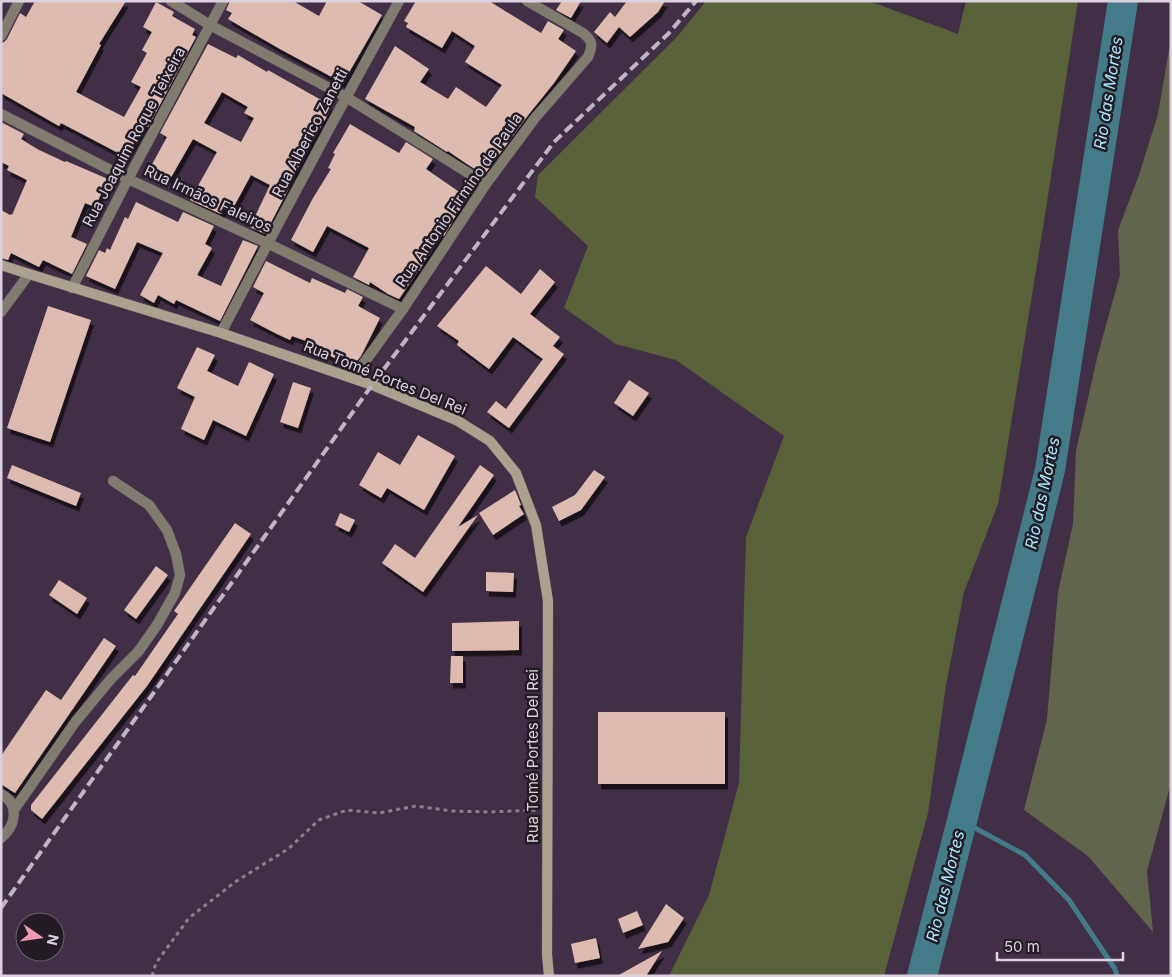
<svg xmlns="http://www.w3.org/2000/svg" width="1172" height="977" font-family="Inter,sans-serif">
	<style>
		.green { fill: #60654b }
		.forest { fill: #5a6239 }
		.lines { fill: none; stroke-linecap: round; stroke-linejoin: round }
		.stream { stroke: #447b89; stroke-width: 5 }
		.river { stroke: #447b89; stroke-width: 30 }
		.building { fill: #ddbbb1; fill-rule: evenodd; filter: url(#shadow) }
		.minor-casing { stroke: #5d4d61; stroke-width: 11 }
		.secondary-casing { stroke: #5d4d61; stroke-width: 11 }
		.path { stroke: #8c7e8f; stroke-width: 3; stroke-dasharray: 4 4; stroke-linecap: butt }
		.minor { stroke: #817c70; stroke-width: 10 }
		.secondary { stroke: #aaa28f; stroke-width: 10 }
		.rail { stroke: #c0b5c3; stroke-width: 4; stroke-dasharray: 10 5; stroke-linecap: butt }
		.labels { text-anchor: middle; stroke-width: 5; stroke-linejoin: round; paint-order: stroke }
		.street-label { font-size: 15px; fill: #dcd2df; stroke: #231c25 }
		.water-label { font-size: 16px; font-style: italic; fill: #a5eafd; stroke: #231c25 }
	</style>
	<defs>
		<filter id="shadow"><feDropShadow dx="3" dy="5.5" stdDeviation="0" flood-color="#0009"/></filter>
	</defs>
	<rect width="100%" height="100%" fill="#413045"/>
	<path class="green" d="M 1171,38 L 1171,783 L 1147,871 L 1153,932 L 1088,856 L 1024,810 L 1047,719 L 1058,592 L 1073,524 L 1076,451 L 1098,354 L 1120,275 L 1118,230 L 1139,175 L 1158,114 Z"/>
	<path class="forest" d="M 706,1 L 869,1 L 958,34 L 966,1 L 1078,1 L 1045,215 L 998,504 L 964,592 L 946,685 L 928,813 L 884,976 L 669,976 L 709,895 L 739,783 L 746,537 L 784,436 L 676,360 L 616,344 L 564,308 L 588,246 L 535,197 L 538,175 L 677,37 Z"/>
	<g class="lines">
		<path class="stream" d="M 962,821 L 1025,855 L 1069,900 L 1115,969 L 1117,976"/>
		<path class="river" d="M 922,976 L 962,821 L 1050,470 L 1123,1"/>
	</g>
	<g class="building">
		<path d="M 35,1 L 126,1 L 99,44 L 101,45 L 76,92 L 124,117 L 141,87 L 131,82 L 147,53 L 142,50 L 152,32 L 143,27 L 156,2 L 174,12 L 172,16 L 195,29 L 192,35 L 196,37 L 148,127 L 144,125 L 126,157 L 61,123 L 59,126 L 1,93 L 1,43 L 4,42 L 7,39 L 20,13 L 26,17 Z"/>
		<path d="M 230,1 L 293,1 L 319,16 L 327,1 L 358,1 L 382,15 L 343,83 L 280,49 L 228,19 L 232,13 L 226,10 Z"/>
		<path d="M 416,1 L 489,1 L 541,33 L 548,21 L 564,30 L 558,39 L 576,51 L 554,83 L 529,114 L 484,175 L 464,162 L 448,151 L 447,152 L 414,131 L 415,127 L 365,99 L 395,46 L 429,69 L 420,82 L 448,99 L 456,87 L 486,107 L 502,85 L 465,62 L 475,46 L 452,31 L 442,48 L 406,27 L 408,23 L 404,21 Z"/>
		<path d="M 562,1 L 581,1 L 571,18 L 556,10 Z"/>
		<path d="M 627,1 L 665,1 L 658,12 L 630,37 L 619,27 L 607,43 L 594,32 L 610,12 L 615,17 Z"/>
		<path d="M 208,44 L 236,58 L 238,55 L 267,72 L 268,70 L 330,105 L 328,107 L 331,109 L 288,185 L 290,186 L 265,234 L 250,227 L 270,185 L 251,175 L 232,210 L 225,206 L 221,214 L 190,200 L 217,152 L 193,139 L 170,179 L 150,168 L 167,137 L 160,133 ZM 222,92 L 248,107 L 244,113 L 254,118 L 241,142 L 204,123 Z"/>
		<path d="M 1,122 L 24,134 L 21,139 L 39,150 L 65,162 L 66,161 L 108,179 L 95,207 L 85,203 L 71,237 L 87,244 L 72,274 L 43,260 L 39,267 L 11,253 L 8,260 L 1,258 L 1,210 L 10,215 L 11,214 L 12,215 L 27,180 L 7,170 L 9,166 L 1,162 Z"/>
		<path d="M 350,124 L 399,153 L 406,142 L 433,159 L 426,169 L 468,198 L 452,221 L 453,221 L 444,236 L 441,234 L 429,256 L 428,255 L 419,271 L 418,271 L 399,299 L 388,294 L 370,282 L 369,285 L 353,277 L 369,248 L 327,226 L 313,252 L 291,240 L 313,198 L 331,169 L 328,168 L 335,154 L 333,153 Z"/>
		<path d="M 136,202 L 178,222 L 183,212 L 214,226 L 205,244 L 212,248 L 197,275 L 221,286 L 243,240 L 258,246 L 220,321 L 176,300 L 174,304 L 158,295 L 154,303 L 140,295 L 163,253 L 137,242 L 115,289 L 86,276 L 99,250 L 105,253 L 107,248 L 110,250 L 125,217 L 128,219 Z"/>
		<path d="M 266,261 L 310,283 L 312,278 L 345,293 L 347,289 L 363,297 L 358,306 L 380,318 L 361,356 L 352,367 L 323,352 L 323,354 L 305,346 L 306,341 L 292,336 L 290,340 L 275,333 L 250,320 L 264,293 L 253,287 Z"/>
		<path d="M 486,266 L 521,294 L 540,269 L 555,282 L 530,314 L 560,337 L 553,346 L 564,354 L 509,428 L 487,412 L 496,401 L 506,409 L 543,359 L 513,337 L 489,369 L 457,345 L 459,341 L 437,326 Z"/>
		<path d="M 48,306 L 91,320 L 50,442 L 7,428 Z"/>
		<path d="M 197,347 L 215,355 L 207,371 L 238,386 L 249,362 L 274,374 L 246,436 L 213,420 L 204,440 L 181,429 L 195,397 L 177,388 Z"/>
		<path d="M 629,380 L 649,393 L 633,416 L 614,403 Z"/>
		<path d="M 293,382 L 311,388 L 298,428 L 280,422 Z"/>
		<path d="M 418,435 L 455,456 L 424,510 L 387,488 L 381,498 L 359,485 L 378,452 L 400,465 Z"/>
		<path d="M 12,465 L 81,493 L 76,506 L 7,478 Z"/>
		<path d="M 480,465 L 494,475 L 458,527 L 478,515 L 423,592 L 382,563 L 395,544 L 415,558 Z"/>
		<path d="M 594,470 L 605,477 L 581,510 L 559,521 L 552,507 L 575,495 Z"/>
		<path d="M 515,490 L 521,505 L 519,506 L 524,514 L 493,535 L 479,513 Z"/>
		<path d="M 340,513 L 355,520 L 349,532 L 335,525 Z"/>
		<path d="M 235,523 L 251,534 L 147,686 L 42,819 L 31,810 L 31,805 L 133,675 L 135,676 L 178,614 L 174,611 Z"/>
		<path d="M 156,566 L 168,575 L 136,619 L 124,610 Z"/>
		<path d="M 486,572 L 514,573 L 513,592 L 486,591 Z"/>
		<path d="M 59,580 L 87,598 L 77,614 L 49,595 Z"/>
		<path d="M 519,621 L 519,650 L 452,651 L 452,623 Z"/>
		<path d="M 104,638 L 116,646 L 15,793 L 1,784 L 1,756 L 46,690 L 61,700 Z"/>
		<path d="M 451,656 L 463,656 L 463,683 L 450,683 Z"/>
		<rect x="598" y="712" width="127" height="72"/>
		<path d="M 666,904 L 684,918 L 668,942 L 638,949 Z"/>
		<path d="M 637,911 L 643,925 L 623,933 L 618,919 Z"/>
		<path d="M 596,938 L 600,958 L 575,963 L 571,944 Z"/>
		<path d="M 662,951 L 646,976 L 617,976 Z"/>
	</g>
	<g class="lines">
		<g class="minor-casing">
			<g id="minor">
				<path d="M 171,1 L 210,25 L 346,97 L 486,184"/>
				<path d="M 1,36 L 19,1"/>
				<path d="M 1,114 L 128,179 L 267,243 L 403,309"/>
				<path d="M 72,288 L 128,179 L 223,1"/>
				<path d="M 1,312 L 29,274"/>
				<path d="M 221,333 C 279,221 338,111 399,1"/>
				<path d="M 353,378 L 403,309 L 486,184 L 535,118 L 588,57 C 593,45 593,41 583,33 L 527,1"/>
				<path d="M 1,794 C 20,804 16,826 1,838"/>
				<path d="M 14,810 L 76,721 L 111,679 L 138,652 L 157,625 L 175,593 L 180,575 L 176,554 L 167,530 L 149,505 L 113,481"/>
			</g>
		</g>
		<g class="secondary-casing">
			<path id="secondary" d="M 1,265 L 29,274 L 221,333 L 372,385 L 458,421 L 490,441 L 516,473 L 536,525 L 548,601 L 547,955 L 549,976"/>
		</g>
		<path class="path" d="M 152,976 L 156,963 L 189,918 L 235,882 L 288,849 L 319,820 L 347,810 L 379,813 L 416,806 L 452,811 L 490,812 L 536,810"/>
		<use href="#minor" class="minor"/>
		<use href="#secondary" class="secondary"/>
		<path class="rail" d="M 1,908 L 372,385 L 554,142 L 669,33 L 696,1"/>
	</g>
	<g class="labels">
		<g class="street-label">
			<text transform="translate(310 133) rotate(-62)" y="5">Rua Alberico Zanetti</text>
			<text transform="translate(134 137) rotate(-62)" y="5">Rua Joaquim Roque Teixeira</text>
			<text transform="translate(208 199) rotate(25)" y="5">Rua Irmãos Faleiros</text>
			<text transform="translate(459 200) rotate(-55)" y="5">Rua Antonio Firmino de Paula</text>
			<text transform="translate(385 378) rotate(22)" y="5">Rua Tomé Portes Del Rei</text>
			<text transform="translate(533 756) rotate(-90)" y="5">Rua Tomé Portes Del Rei</text>
		</g>
		<g class="water-label">
			<text transform="translate(1108 93) rotate(-81)" y="6">Rio das Mortes</text>
			<text transform="translate(1042 493) rotate(-78)" y="6">Rio das Mortes</text>
			<text transform="translate(945 886) rotate(-76)" y="6">Rio das Mortes</text>
		</g>
	</g>
	<rect width="1172" height="977" fill="none" stroke="#dcd2df" stroke-width="5"/>
	<g transform="translate(40 937) rotate(103)"><circle r="24" fill="#231c25" stroke="#6d656f"/>
	<path d="M0-4L9 19L0 12L-9 19Z" fill="#f19ab1"/>
	<text y="-8" font-size="14" font-weight="bold" text-anchor="middle" fill="#dcd2df">N</text>
	</g>
	<path d="M997 952v8h126v-8" fill="none" stroke="#dcd2df" stroke-width="2.5"/>
	<text x="1004" y="952" font-size="15" fill="#dcd2df" stroke="#231c25" stroke-width="4" paint-order="stroke">50 m</text>
</svg>
